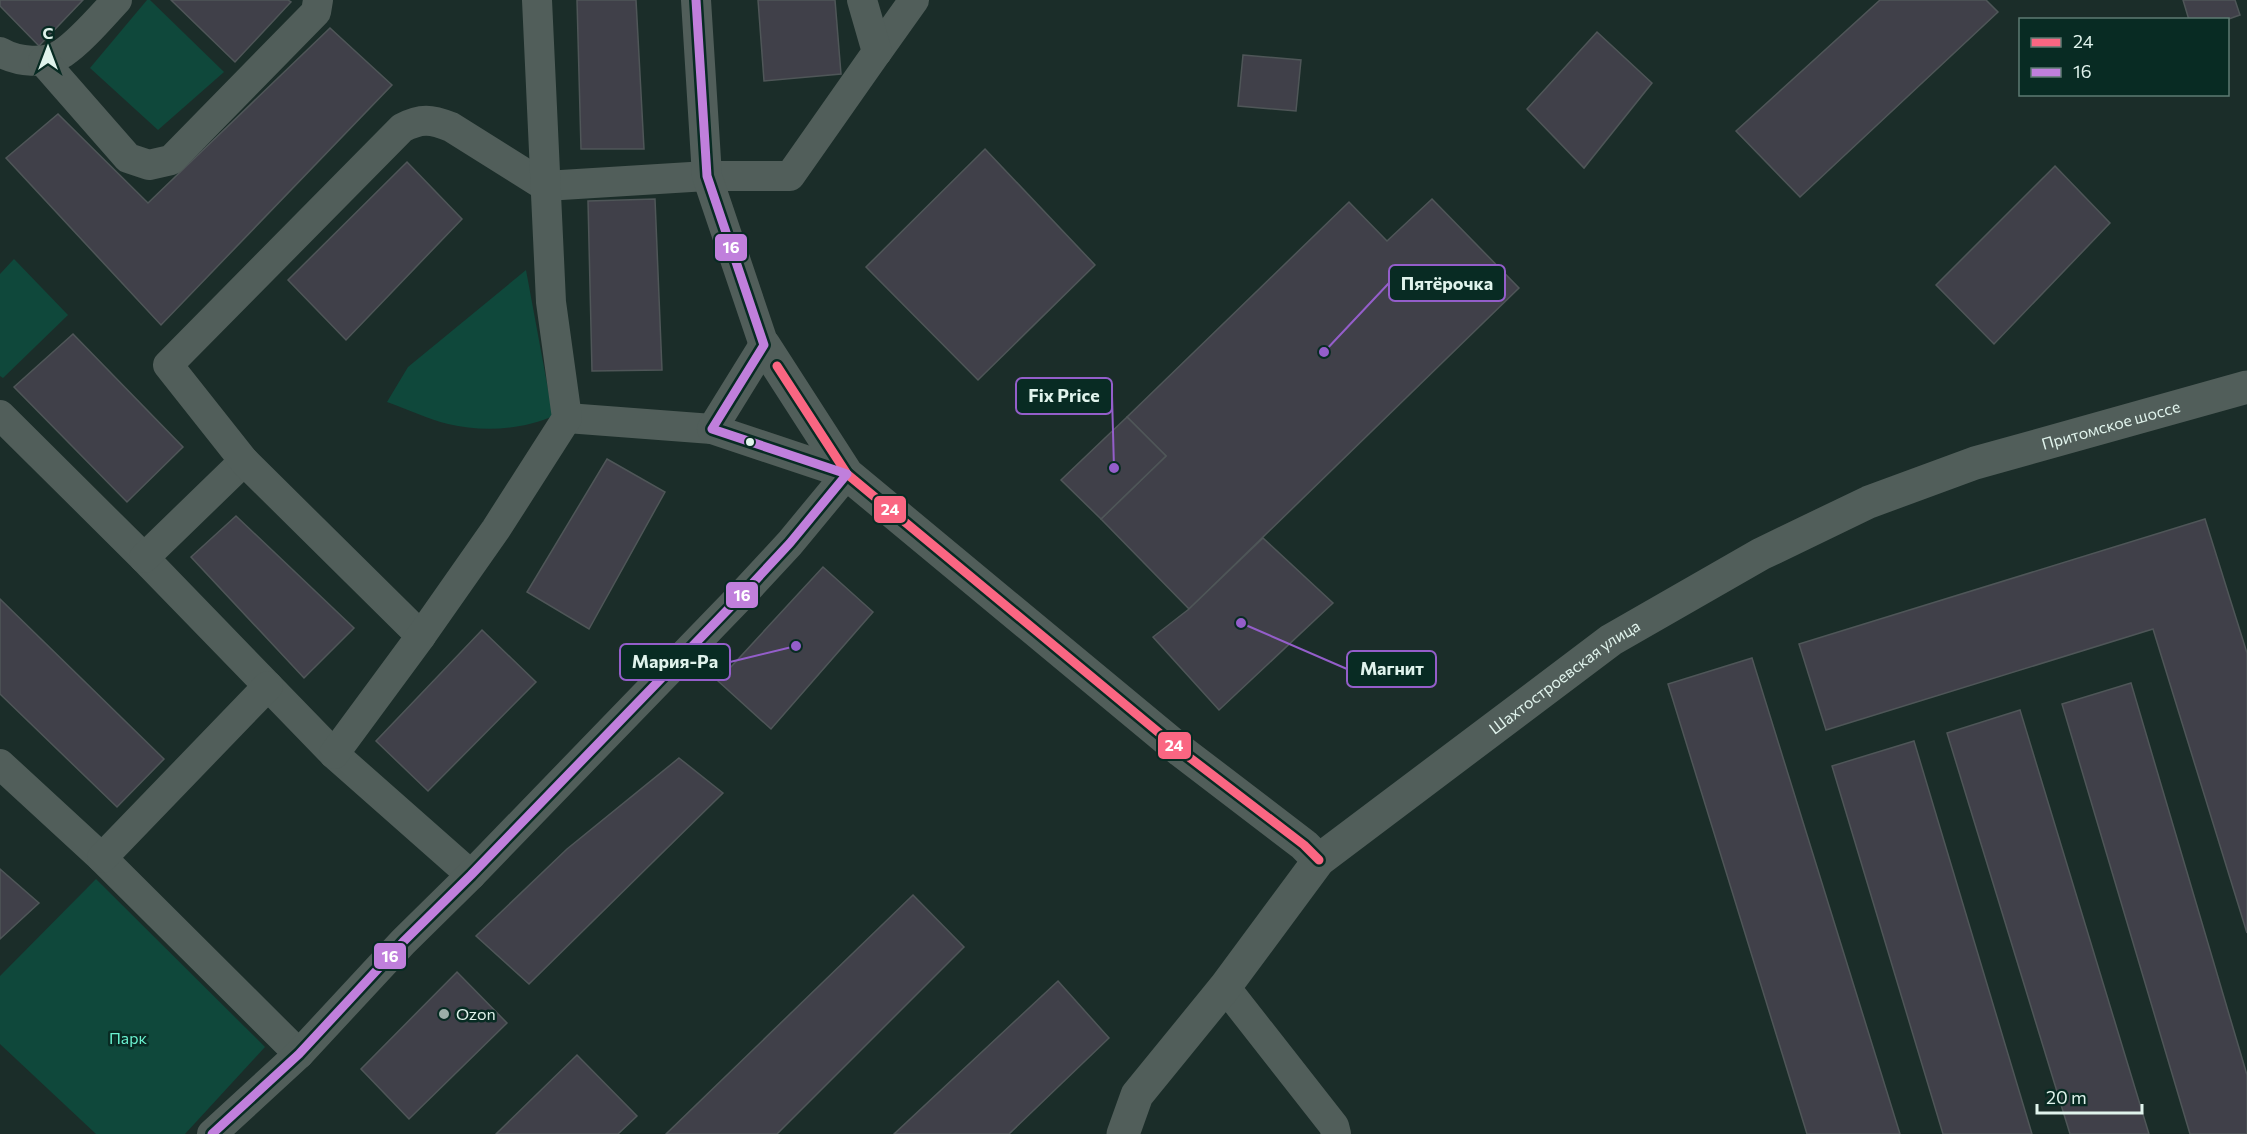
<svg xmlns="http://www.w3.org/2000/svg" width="2247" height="1134" font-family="Commissioner,sans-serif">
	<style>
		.green { fill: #0f483b }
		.building { fill: #404049; stroke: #4f5658; stroke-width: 1.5 }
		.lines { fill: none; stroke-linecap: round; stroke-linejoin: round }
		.street { stroke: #515e5a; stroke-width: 30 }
		.secondary { stroke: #515e5a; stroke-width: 33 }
		.bus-1-casing { stroke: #082b23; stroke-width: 14 }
		.bus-2-casing { stroke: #082b23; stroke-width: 14 }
		.bus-1 { stroke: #fa6682; stroke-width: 9 }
		.bus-2 { stroke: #c07fdc; stroke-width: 9 }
		.bus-dot { fill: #e0f3ec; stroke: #082b23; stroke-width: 2 }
		.poi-dot { fill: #9baea8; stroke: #082b23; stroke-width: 2 }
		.labels { text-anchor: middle; stroke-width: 5; stroke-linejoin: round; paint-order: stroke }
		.street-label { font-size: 16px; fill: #e0f3ec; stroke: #082b23 }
		.poi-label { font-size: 16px; fill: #e0f3ec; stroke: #082b23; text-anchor: start }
		.park-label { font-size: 16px; fill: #6af1cf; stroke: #082b23 }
		.leader { fill: none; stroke: #945eca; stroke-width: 2 }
		.callout-dot { fill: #945eca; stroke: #082b23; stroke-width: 2 }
		.callout { fill: #082b23; stroke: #945eca; stroke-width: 2 }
		.callout-label { font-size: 18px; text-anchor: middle; font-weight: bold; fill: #e0f3ec }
		.line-badge { stroke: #082b23; stroke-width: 2 }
		.badge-label { font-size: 16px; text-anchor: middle; font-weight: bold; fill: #fff }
	</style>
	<rect width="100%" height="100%" fill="#1b2d29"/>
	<g class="green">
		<path d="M 147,0 L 150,0 L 224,72 L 158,130 L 90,68 Z"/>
		<path d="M 14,259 L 68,315 L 3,378 L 0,376 L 0,274 Z"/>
		<path d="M 526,270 L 553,416 C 522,430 482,432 448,424 C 428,419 407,409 387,402 L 408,367 Z"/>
		<path d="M 96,879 L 265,1047 L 185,1134 L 96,1134 L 0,1044 L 0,976 Z"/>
	</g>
	<g class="building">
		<path d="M 0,0 L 83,0 L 39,46 L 0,6 Z"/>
		<path d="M 171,0 L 288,0 L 291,2 L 235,62 Z"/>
		<path d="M 577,0 L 636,0 L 644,149 L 581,149 Z"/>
		<path d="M 758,0 L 835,0 L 841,74 L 764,81 Z"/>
		<path d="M 1880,0 L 1986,0 L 1998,12 L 1800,197 L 1736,131 Z"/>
		<path d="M 2183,0 L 2235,0 L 2240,15 L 2226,20 L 2189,20 Z"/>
		<path d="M 330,28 L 392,85 L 161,325 L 6,158 L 58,114 L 148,203 Z"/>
		<path d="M 1597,32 L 1652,83 L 1584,168 L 1527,109 Z"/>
		<path d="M 1243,55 L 1301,60 L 1296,111 L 1238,106 Z"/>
		<path d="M 985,149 L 1095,265 L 978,380 L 866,267 Z"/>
		<path d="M 407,162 L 462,219 L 346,340 L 288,280 Z"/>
		<path d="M 2055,166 L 2110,223 L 1994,344 L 1936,285 Z"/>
		<path d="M 655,199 L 662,370 L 592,371 L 588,201 Z"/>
		<path d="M 1432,199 L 1519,288 L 1189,609 L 1101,519 L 1166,456 L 1127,417 L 1349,202 L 1387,241 Z"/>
		<path d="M 73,334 L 183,447 L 127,502 L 14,387 Z"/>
		<path d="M 1127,417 L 1166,456 L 1101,519 L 1061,480 Z"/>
		<path d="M 607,459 L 665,492 L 589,629 L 527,592 Z"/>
		<path d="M 236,516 L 354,628 L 304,678 L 191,557 Z"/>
		<path d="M 2205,519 L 2247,653 L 2247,933 L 2153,629 L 1826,730 L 1799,644 Z"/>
		<path d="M 1263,538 L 1333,603 L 1219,710 L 1153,637 L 1189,609 Z"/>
		<path d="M 823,567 L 873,612 L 771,729 L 718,681 Z"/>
		<path d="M 0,599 L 164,759 L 117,807 L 0,694 Z"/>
		<path d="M 482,630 L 536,682 L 428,791 L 376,741 Z"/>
		<path d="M 1752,658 L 1900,1134 L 1807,1134 L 1668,684 Z"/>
		<path d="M 2131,683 L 2247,1075 L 2247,1134 L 2190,1134 L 2062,704 Z"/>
		<path d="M 2020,710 L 2149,1134 L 2070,1134 L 1947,733 Z"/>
		<path d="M 1914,741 L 2032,1134 L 1943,1134 L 1832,766 Z"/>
		<path d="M 679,758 L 723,793 L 529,984 L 476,936 L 567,849 Z"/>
		<path d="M 0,869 L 39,903 L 0,939 Z"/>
		<path d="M 913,895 L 964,947 L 777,1134 L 666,1134 Z"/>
		<path d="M 457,972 L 507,1023 L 409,1119 L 361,1069 Z"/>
		<path d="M 1058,981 L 1109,1038 L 1009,1134 L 894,1134 Z"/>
		<path d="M 577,1055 L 637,1116 L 618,1134 L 496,1134 Z"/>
	</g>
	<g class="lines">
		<g class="street">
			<path d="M 0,52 C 17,62 46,65 63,53 C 81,41 102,16 117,0"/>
			<path d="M 877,52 L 914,0"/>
			<path d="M 43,61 L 128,158 L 149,165 L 171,160 L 316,12 L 318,0"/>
			<path d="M 0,415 L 144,558 L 334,754 L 471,875"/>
			<path d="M 567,418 L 712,429"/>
			<path d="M 144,558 L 244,461"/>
			<path d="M 421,636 L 244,461 L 168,365 L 402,128 C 421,118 431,119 451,127 L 545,186 L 707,176 L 790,176 L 877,52 L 862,0"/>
			<path d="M 334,754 L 421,636 L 496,529 L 567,418 L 551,302 L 537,0"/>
			<path d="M 0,764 L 102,858 L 299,1054"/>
			<path d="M 102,858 L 268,686"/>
			<path d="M 1225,987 L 1334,1126 L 1336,1134"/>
			<path d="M 212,1134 L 299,1054 L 403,942 L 471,875 L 740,597 L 790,543 L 847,474 L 712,429 L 764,345 L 707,176 L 696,0"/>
		</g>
		<g class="secondary">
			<path d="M 764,345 L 847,474 L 1181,751 L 1304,845 L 1319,860"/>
			<path id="s1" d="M 1123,1134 L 1137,1095 L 1225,987 L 1319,860 L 1611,640 L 1761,554 L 1869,502 L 1975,463 L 2247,387"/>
		</g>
		<g class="bus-1-casing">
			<path id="bus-1" d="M 777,366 L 847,474 L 1181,751 L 1304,845 L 1319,860"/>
		</g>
		<g class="bus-2-casing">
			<path id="bus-2" d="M 212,1134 L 299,1054 L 403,942 L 471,875 L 740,597 L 790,543 L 847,474 L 712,429 L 764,345 L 707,176 L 696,0"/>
		</g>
		<use href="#bus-1" class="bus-1"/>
		<use href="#bus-2" class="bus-2"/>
	</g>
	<circle class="bus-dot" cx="750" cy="442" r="5"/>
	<circle class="poi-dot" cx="444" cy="1014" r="6"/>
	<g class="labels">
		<g class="street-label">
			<text dy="6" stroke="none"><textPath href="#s1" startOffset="1251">Притомское шоссе</textPath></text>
			<text dy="6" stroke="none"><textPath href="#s1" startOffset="645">Шахтостроевская улица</textPath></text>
		</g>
		<g class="poi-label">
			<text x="456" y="1020">Ozon</text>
		</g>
		<g class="park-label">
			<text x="128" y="1044">Парк</text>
		</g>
	</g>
	<path class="leader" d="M1324 352L1389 283M1114 468L1112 396M796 646L730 662M1241 623L1347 669"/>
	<g class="callout-dot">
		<circle cx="1324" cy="352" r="6"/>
		<circle cx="1114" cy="468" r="6"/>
		<circle cx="796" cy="646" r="6"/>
		<circle cx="1241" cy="623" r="6"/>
	</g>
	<g class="callout">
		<rect x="1389" y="265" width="116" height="36" rx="6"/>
		<rect x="1016" y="378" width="96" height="36" rx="6"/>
		<rect x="620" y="644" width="110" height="36" rx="6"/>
		<rect x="1347" y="651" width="89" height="36" rx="6"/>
	</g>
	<g class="callout-label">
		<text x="1447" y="290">Пятёрочка</text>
		<text x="1064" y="402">Fix Price</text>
		<text x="675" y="668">Мария-Ра</text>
		<text x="1392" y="675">Магнит</text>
	</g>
	<g class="line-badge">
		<rect x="714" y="233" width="34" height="29" rx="6" fill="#c07fdc"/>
		<rect x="873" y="495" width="34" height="29" rx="6" fill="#fa6682"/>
		<rect x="725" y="581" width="34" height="28" rx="6" fill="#c07fdc"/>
		<rect x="1157" y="731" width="35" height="29" rx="6" fill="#fa6682"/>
		<rect x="373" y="942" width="34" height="28" rx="6" fill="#c07fdc"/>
	</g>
	<g class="badge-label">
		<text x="731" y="253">16</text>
		<text x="890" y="515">24</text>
		<text x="742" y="601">16</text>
		<text x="1174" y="751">24</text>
		<text x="390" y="962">16</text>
	</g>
	<rect x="2019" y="18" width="210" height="78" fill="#082b23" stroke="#5e7b73" stroke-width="1.5"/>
	<rect x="2031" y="38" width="30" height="9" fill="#fa6682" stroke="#5e7b73" stroke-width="1.5"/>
	<text x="2073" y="48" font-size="18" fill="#e0f3ec">24</text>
	<rect x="2031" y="68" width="30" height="9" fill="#c07fdc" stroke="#5e7b73" stroke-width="1.5"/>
	<text x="2073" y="78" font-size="18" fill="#e0f3ec">16</text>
	<g transform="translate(48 48)" stroke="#082b23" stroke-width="4.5" paint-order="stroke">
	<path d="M0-4.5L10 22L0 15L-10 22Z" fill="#e0f3ec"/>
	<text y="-9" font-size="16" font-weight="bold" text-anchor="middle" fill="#e0f3ec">С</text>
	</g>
	<path d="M2037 1104v9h105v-9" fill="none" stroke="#e0f3ec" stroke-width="3"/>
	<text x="2046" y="1104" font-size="18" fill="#e0f3ec" stroke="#082b23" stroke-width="4.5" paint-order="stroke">20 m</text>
</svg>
